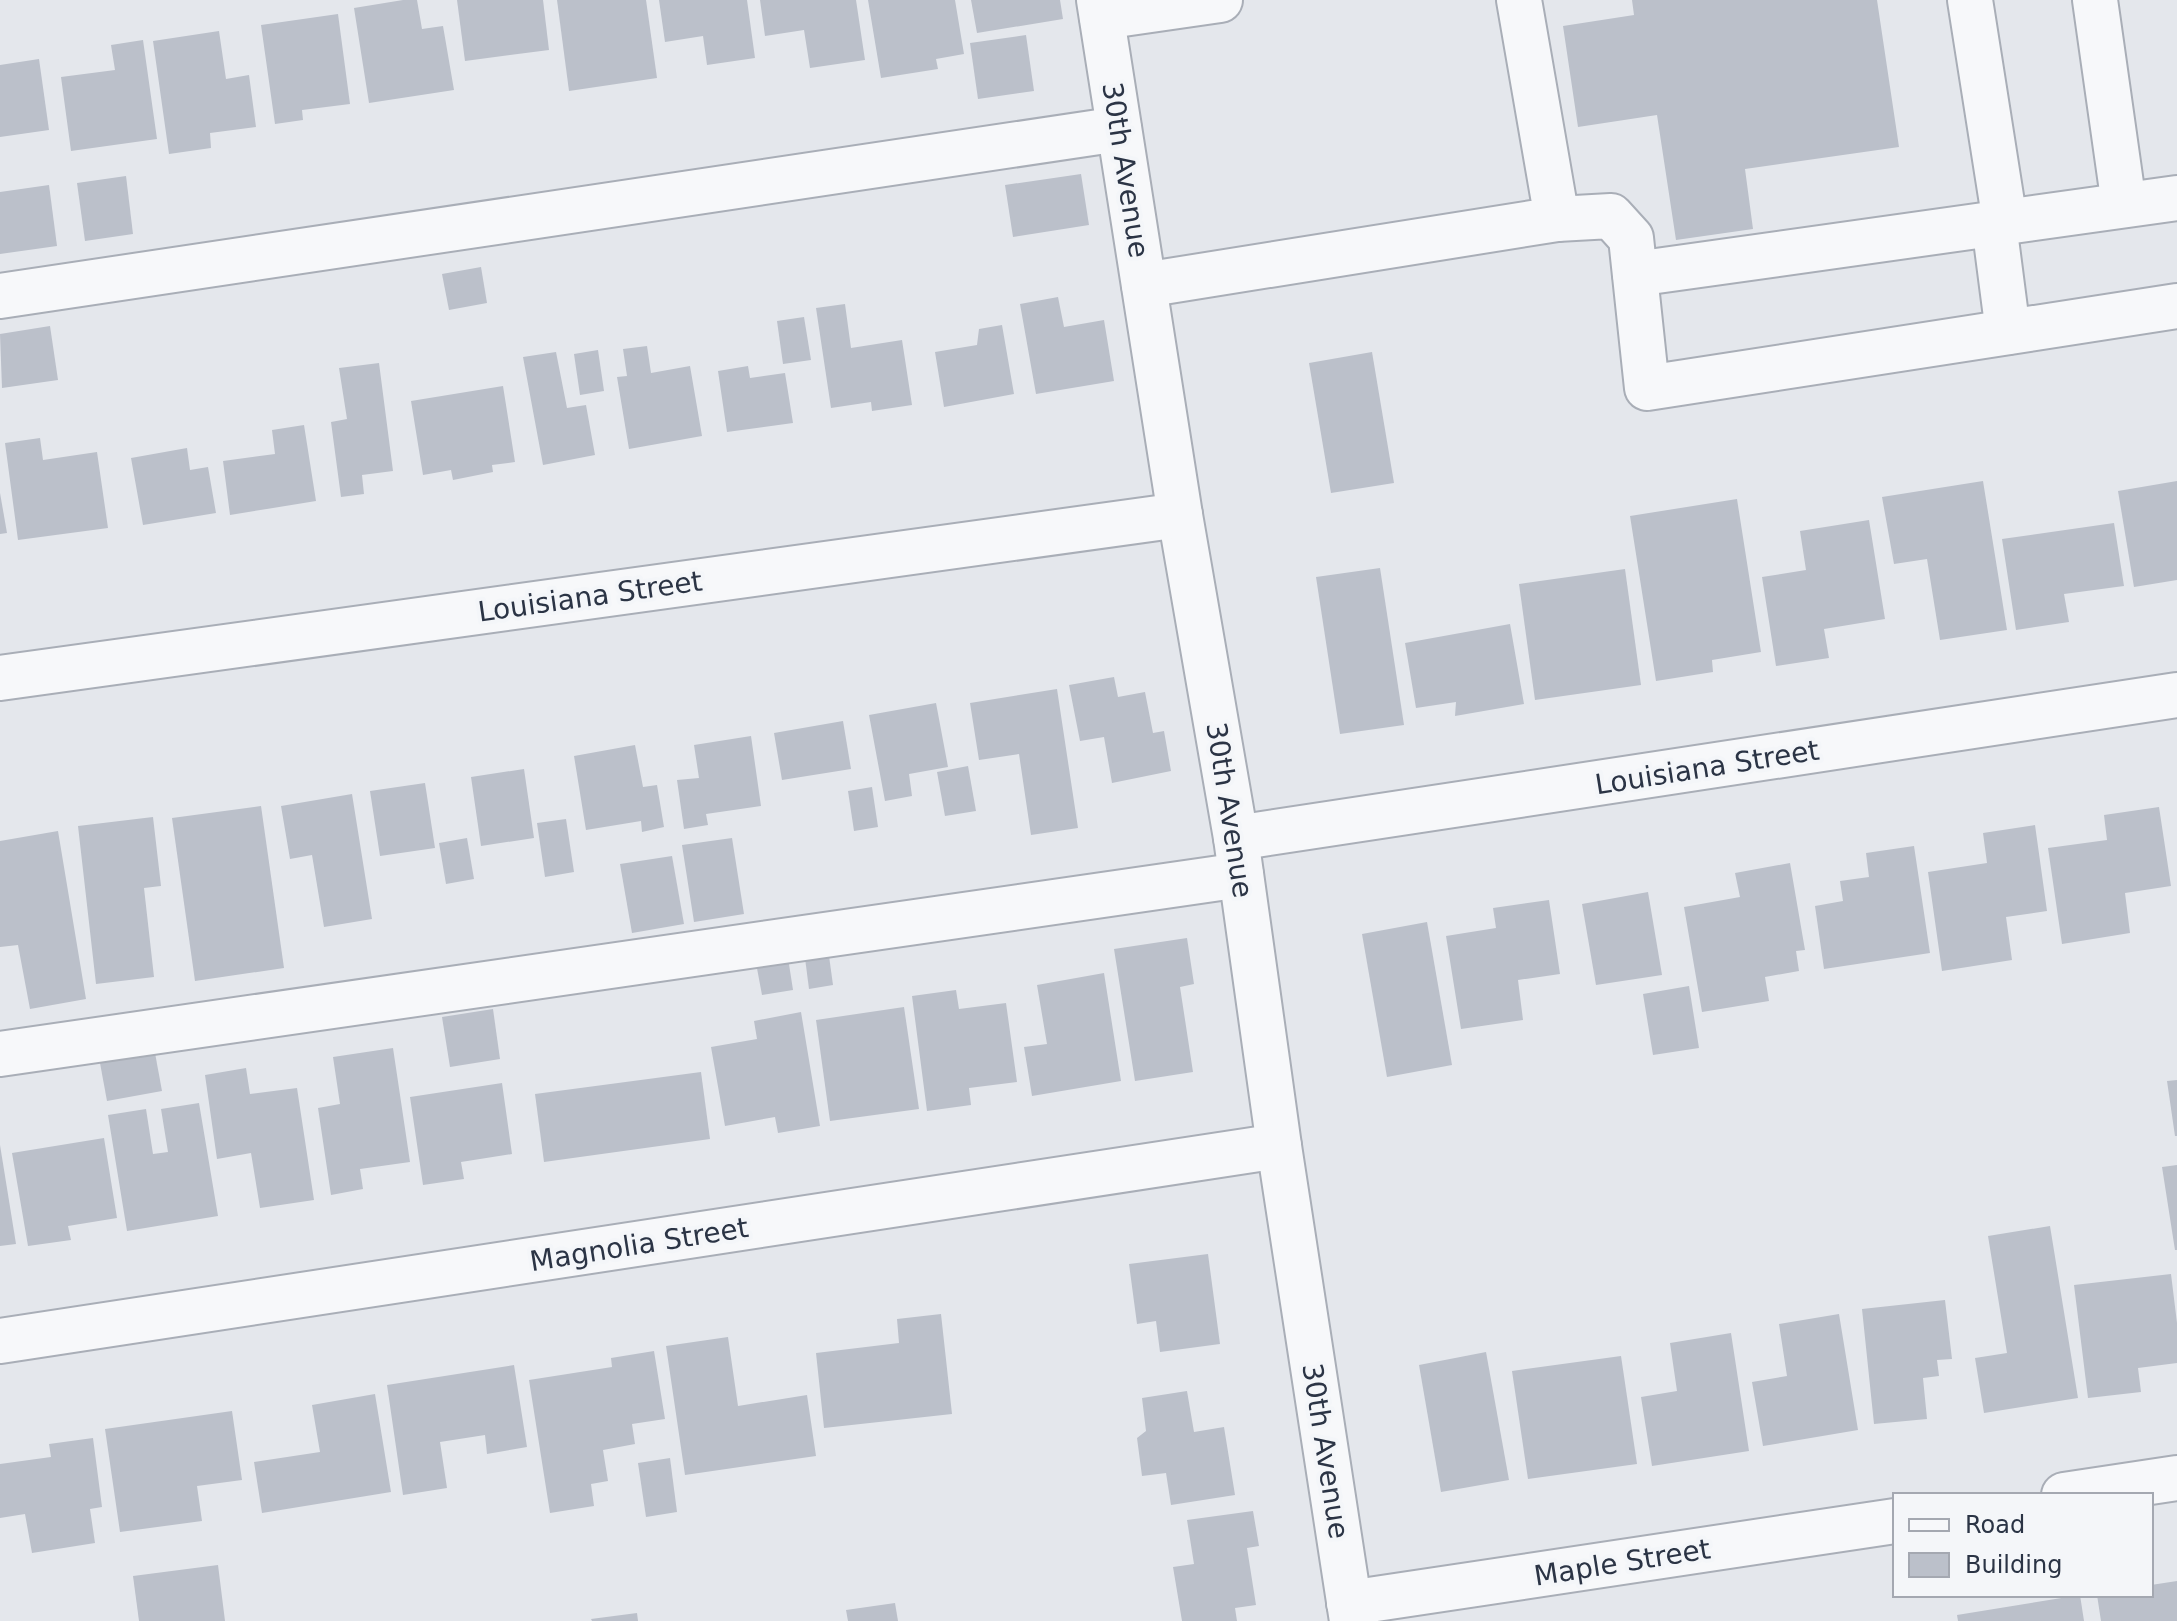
<svg xmlns="http://www.w3.org/2000/svg" width="2177" height="1621" font-family="'DejaVu Sans',sans-serif">
	<style>
		.building { fill: #bbc0ca }
		.lines { fill: none; stroke-linecap: round; stroke-linejoin: round }
		.minor-casing { stroke: #a9aeb7; stroke-width: 48 }
		.minor { stroke: #f7f8fa; stroke-width: 44 }
		.labels { text-anchor: middle; stroke-width: 8; stroke-linejoin: round; paint-order: stroke }
		.street-label { font-size: 28px; fill: #2b3445; stroke: #f4f6f9 }
	</style>
	<rect width="100%" height="100%" fill="#e4e7ec"/>
	<g class="building">
		<path d="M 403,0 L 417,0 L 422,29 L 443,26 L 454,90 L 369,103 L 354,8 Z"/>
		<path d="M 457,0 L 543,0 L 549,50 L 465,61 Z"/>
		<path d="M 557,0 L 646,0 L 657,78 L 569,91 Z"/>
		<path d="M 659,0 L 747,0 L 755,58 L 707,65 L 703,36 L 665,42 Z"/>
		<path d="M 760,0 L 856,0 L 865,60 L 810,68 L 804,30 L 765,36 Z"/>
		<path d="M 868,0 L 955,0 L 964,54 L 936,59 L 938,69 L 881,78 Z"/>
		<path d="M 971,0 L 1060,0 L 1063,19 L 977,33 Z"/>
		<path d="M 1632,0 L 1877,0 L 1899,147 L 1745,169 L 1753,229 L 1676,240 L 1657,115 L 1578,127 L 1563,26 L 1634,15 Z"/>
		<path d="M 338,14 L 350,104 L 302,110 L 303,120 L 275,124 L 261,25 Z"/>
		<path d="M 219,31 L 226,79 L 249,75 L 256,127 L 210,133 L 211,148 L 169,154 L 153,41 Z"/>
		<path d="M 1026,35 L 1034,91 L 978,99 L 970,43 Z"/>
		<path d="M 143,40 L 157,139 L 71,151 L 61,77 L 115,70 L 111,45 Z"/>
		<path d="M 39,59 L 49,130 L 0,137 L 0,65 Z"/>
		<path d="M 1081,174 L 1089,225 L 1013,237 L 1005,185 Z"/>
		<path d="M 126,176 L 133,234 L 85,241 L 77,183 Z"/>
		<path d="M 49,185 L 57,246 L 0,254 L 0,192 Z"/>
		<path d="M 481,267 L 487,303 L 449,310 L 442,274 Z"/>
		<path d="M 1058,297 L 1064,327 L 1104,320 L 1114,381 L 1036,394 L 1020,304 Z"/>
		<path d="M 845,304 L 851,348 L 902,340 L 912,405 L 872,411 L 871,402 L 831,408 L 816,308 Z"/>
		<path d="M 804,317 L 811,360 L 783,364 L 777,321 Z"/>
		<path d="M 1002,325 L 1014,394 L 944,407 L 935,352 L 977,345 L 979,329 Z"/>
		<path d="M 50,326 L 58,380 L 2,388 L 0,334 Z"/>
		<path d="M 647,346 L 651,373 L 690,366 L 702,436 L 629,449 L 617,377 L 627,376 L 623,349 Z"/>
		<path d="M 598,350 L 604,391 L 580,395 L 574,354 Z"/>
		<path d="M 556,352 L 567,408 L 586,405 L 595,455 L 543,465 L 523,357 Z"/>
		<path d="M 1372,352 L 1394,483 L 1331,493 L 1309,363 Z"/>
		<path d="M 379,363 L 393,471 L 362,475 L 364,494 L 341,497 L 331,422 L 347,419 L 339,368 Z"/>
		<path d="M 748,366 L 750,378 L 785,373 L 793,423 L 727,432 L 718,371 Z"/>
		<path d="M 503,386 L 515,462 L 492,465 L 493,472 L 453,480 L 451,470 L 423,475 L 411,401 Z"/>
		<path d="M 304,425 L 316,501 L 230,515 L 223,461 L 275,454 L 272,430 Z"/>
		<path d="M 40,438 L 43,460 L 97,452 L 108,528 L 18,540 L 5,443 Z"/>
		<path d="M 187,448 L 190,470 L 208,467 L 216,513 L 143,525 L 131,458 Z"/>
		<path d="M 1983,481 L 2007,630 L 1940,640 L 1927,559 L 1894,564 L 1882,497 Z"/>
		<path d="M 2177,481 L 2177,580 L 2134,587 L 2118,491 Z"/>
		<path d="M 0,493 L 7,533 L 0,534 Z"/>
		<path d="M 1737,499 L 1761,652 L 1712,660 L 1713,672 L 1656,681 L 1630,516 Z"/>
		<path d="M 1869,520 L 1885,619 L 1824,629 L 1829,658 L 1776,666 L 1762,577 L 1806,570 L 1800,531 Z"/>
		<path d="M 2114,523 L 2124,586 L 2064,594 L 2069,622 L 2016,630 L 2002,539 Z"/>
		<path d="M 1380,568 L 1404,725 L 1340,734 L 1316,577 Z"/>
		<path d="M 1625,569 L 1641,685 L 1535,700 L 1519,584 Z"/>
		<path d="M 1510,624 L 1524,704 L 1455,716 L 1456,702 L 1416,708 L 1405,643 Z"/>
		<path d="M 1114,677 L 1118,697 L 1145,692 L 1153,733 L 1164,731 L 1171,771 L 1112,783 L 1104,737 L 1080,741 L 1069,685 Z"/>
		<path d="M 1057,689 L 1078,828 L 1031,835 L 1019,754 L 979,760 L 970,703 Z"/>
		<path d="M 936,703 L 948,767 L 909,774 L 912,796 L 885,801 L 869,715 Z"/>
		<path d="M 843,721 L 851,769 L 782,780 L 774,733 Z"/>
		<path d="M 751,736 L 761,806 L 706,814 L 708,825 L 684,829 L 677,780 L 699,778 L 694,745 Z"/>
		<path d="M 635,745 L 643,787 L 657,785 L 664,827 L 642,832 L 641,821 L 586,830 L 574,756 Z"/>
		<path d="M 968,766 L 976,811 L 945,816 L 937,772 Z"/>
		<path d="M 524,769 L 534,838 L 481,846 L 471,777 Z"/>
		<path d="M 425,783 L 435,848 L 380,856 L 370,791 Z"/>
		<path d="M 872,787 L 878,827 L 854,831 L 848,791 Z"/>
		<path d="M 352,794 L 372,919 L 324,927 L 312,855 L 290,859 L 281,806 Z"/>
		<path d="M 261,806 L 284,968 L 195,981 L 172,818 Z"/>
		<path d="M 2159,807 L 2171,886 L 2125,893 L 2130,933 L 2062,944 L 2048,848 L 2107,840 L 2104,815 Z"/>
		<path d="M 153,817 L 161,886 L 144,888 L 154,977 L 96,984 L 78,826 Z"/>
		<path d="M 566,819 L 574,872 L 545,877 L 537,823 Z"/>
		<path d="M 2035,825 L 2047,911 L 2006,917 L 2012,960 L 1942,971 L 1928,872 L 1987,863 L 1983,833 Z"/>
		<path d="M 58,831 L 86,999 L 30,1009 L 18,945 L 0,947 L 0,841 Z"/>
		<path d="M 467,838 L 474,879 L 446,884 L 439,843 Z"/>
		<path d="M 732,838 L 744,914 L 694,922 L 682,845 Z"/>
		<path d="M 1914,846 L 1930,953 L 1824,969 L 1815,906 L 1843,901 L 1840,881 L 1869,877 L 1866,853 Z"/>
		<path d="M 672,856 L 684,924 L 632,933 L 620,864 Z"/>
		<path d="M 1790,863 L 1805,950 L 1796,951 L 1799,971 L 1765,977 L 1769,1001 L 1702,1012 L 1684,907 L 1740,897 L 1735,873 Z"/>
		<path d="M 1648,892 L 1662,975 L 1596,985 L 1582,904 Z"/>
		<path d="M 1549,900 L 1560,974 L 1518,980 L 1523,1020 L 1461,1029 L 1446,936 L 1496,928 L 1493,908 Z"/>
		<path d="M 1427,922 L 1452,1065 L 1387,1077 L 1362,934 Z"/>
		<path d="M 1187,938 L 1194,984 L 1180,987 L 1193,1072 L 1135,1081 L 1114,949 Z"/>
		<path d="M 829,956 L 833,985 L 809,989 L 805,958 Z"/>
		<path d="M 788,958 L 793,990 L 762,995 L 756,963 Z"/>
		<path d="M 1104,973 L 1121,1081 L 1032,1096 L 1024,1047 L 1047,1044 L 1037,985 Z"/>
		<path d="M 1689,986 L 1699,1048 L 1653,1055 L 1643,994 Z"/>
		<path d="M 956,990 L 959,1009 L 1006,1003 L 1017,1082 L 969,1088 L 971,1105 L 927,1111 L 912,996 Z"/>
		<path d="M 904,1007 L 919,1109 L 830,1121 L 816,1020 Z"/>
		<path d="M 493,1009 L 500,1059 L 450,1067 L 442,1017 Z"/>
		<path d="M 801,1012 L 820,1126 L 778,1133 L 775,1117 L 725,1126 L 711,1047 L 757,1039 L 754,1021 Z"/>
		<path d="M 393,1048 L 410,1162 L 360,1169 L 363,1189 L 331,1195 L 318,1108 L 340,1104 L 333,1057 Z"/>
		<path d="M 155,1053 L 162,1091 L 107,1101 L 100,1063 Z"/>
		<path d="M 246,1068 L 250,1094 L 297,1088 L 314,1200 L 260,1208 L 251,1153 L 217,1159 L 205,1075 Z"/>
		<path d="M 701,1072 L 710,1139 L 544,1162 L 535,1094 Z"/>
		<path d="M 2177,1080 L 2177,1136 L 2175,1136 L 2167,1081 Z"/>
		<path d="M 502,1083 L 512,1154 L 461,1162 L 464,1179 L 423,1185 L 410,1097 Z"/>
		<path d="M 199,1103 L 218,1216 L 127,1231 L 108,1115 L 146,1109 L 153,1154 L 168,1152 L 161,1109 Z"/>
		<path d="M 104,1138 L 117,1218 L 68,1226 L 71,1240 L 28,1246 L 12,1153 Z"/>
		<path d="M 0,1145 L 16,1244 L 0,1246 Z"/>
		<path d="M 2177,1165 L 2177,1250 L 2175,1250 L 2162,1167 Z"/>
		<path d="M 2050,1226 L 2078,1398 L 1984,1413 L 1975,1358 L 2007,1353 L 1988,1236 Z"/>
		<path d="M 1208,1254 L 1220,1344 L 1160,1352 L 1156,1321 L 1137,1324 L 1129,1264 Z"/>
		<path d="M 2171,1274 L 2177,1323 L 2177,1363 L 2138,1368 L 2141,1392 L 2088,1398 L 2074,1285 Z"/>
		<path d="M 1945,1300 L 1952,1359 L 1937,1360 L 1939,1376 L 1923,1378 L 1927,1419 L 1874,1424 L 1862,1309 Z"/>
		<path d="M 941,1314 L 952,1414 L 824,1428 L 816,1353 L 899,1343 L 897,1319 Z"/>
		<path d="M 1839,1314 L 1858,1430 L 1763,1446 L 1752,1382 L 1787,1376 L 1779,1324 Z"/>
		<path d="M 1731,1333 L 1749,1451 L 1652,1466 L 1641,1397 L 1677,1391 L 1670,1343 Z"/>
		<path d="M 728,1337 L 738,1406 L 807,1395 L 816,1456 L 685,1475 L 666,1346 Z"/>
		<path d="M 654,1351 L 665,1419 L 632,1424 L 635,1444 L 603,1450 L 608,1481 L 591,1484 L 594,1506 L 550,1513 L 529,1380 L 612,1367 L 611,1358 Z"/>
		<path d="M 1486,1352 L 1509,1480 L 1441,1492 L 1419,1365 Z"/>
		<path d="M 1621,1356 L 1637,1464 L 1528,1479 L 1512,1371 Z"/>
		<path d="M 514,1365 L 527,1447 L 487,1454 L 485,1435 L 440,1442 L 447,1488 L 403,1495 L 387,1385 Z"/>
		<path d="M 1187,1391 L 1194,1432 L 1224,1427 L 1235,1495 L 1171,1505 L 1166,1473 L 1142,1476 L 1137,1438 L 1146,1431 L 1142,1398 Z"/>
		<path d="M 375,1394 L 391,1492 L 262,1513 L 254,1462 L 320,1452 L 312,1405 Z"/>
		<path d="M 232,1411 L 242,1480 L 197,1486 L 202,1521 L 120,1532 L 105,1429 Z"/>
		<path d="M 93,1438 L 102,1507 L 90,1509 L 95,1543 L 32,1553 L 25,1514 L 0,1518 L 0,1464 L 51,1457 L 49,1444 Z"/>
		<path d="M 670,1458 L 677,1512 L 646,1517 L 638,1463 Z"/>
		<path d="M 1253,1511 L 1259,1546 L 1247,1548 L 1256,1605 L 1235,1608 L 1237,1621 L 1182,1621 L 1173,1567 L 1194,1564 L 1187,1520 Z"/>
		<path d="M 218,1565 L 225,1621 L 139,1621 L 133,1576 Z"/>
		<path d="M 2177,1581 L 2177,1621 L 2101,1621 L 2097,1595 L 2151,1595 L 2151,1585 Z"/>
		<path d="M 2080,1595 L 2084,1621 L 1958,1621 L 1957,1615 Z"/>
		<path d="M 895,1603 L 898,1621 L 848,1621 L 846,1610 Z"/>
		<path d="M 637,1613 L 638,1621 L 592,1621 L 591,1619 Z"/>
	</g>
	<g class="lines">
		<g class="minor-casing">
			<g id="minor">
				<path d="M 1099,0 L 1180,515 L 1236,838 L 1279,1146 L 1352,1621"/>
				<path d="M 1970,0 L 2005,222"/>
				<path d="M 2095,0 L 2124,205"/>
				<path d="M 1102,17 L 1220,0"/>
				<path d="M 1557,219 L 1611,216 L 1631,238 L 1647,388 L 2177,306"/>
				<path d="M 1994,224 L 2008,332"/>
				<path d="M 1635,274 L 2177,198"/>
				<path d="M 1144,285 L 1557,219 L 1519,0"/>
				<path d="M 0,296 L 1119,129"/>
				<path d="M 0,678 L 1180,515"/>
				<path d="M 1236,838 L 2177,695"/>
				<path d="M 0,1054 L 1241,875"/>
				<path d="M 0,1341 L 1279,1146"/>
				<path d="M 2064,1495 L 2177,1478"/>
				<path d="M 1349,1603 L 1895,1521"/>
			</g>
		</g>
		<use href="#minor" class="minor"/>
	</g>
	<g class="labels">
		<g class="street-label">
			<text transform="translate(1126 170) rotate(81)" y="10">30th Avenue</text>
			<text transform="translate(590 596) rotate(-8)" y="10">Louisiana Street</text>
			<text transform="translate(1707 767) rotate(-9)" y="10">Louisiana Street</text>
			<text transform="translate(1230 810) rotate(81)" y="10">30th Avenue</text>
			<text transform="translate(639 1244) rotate(-9)" y="10">Magnolia Street</text>
			<text transform="translate(1326 1451) rotate(81)" y="10">30th Avenue</text>
			<text transform="translate(1622 1562) rotate(-9)" y="10">Maple Street</text>
		</g>
	</g>
	<rect x="1893" y="1493" width="260" height="104" fill="#f4f6f9" stroke="#a4a8b1" stroke-width="2"/>
	<rect x="1909" y="1519" width="40" height="12" fill="#f7f8fa" stroke="#a4a8b1" stroke-width="2"/>
	<text x="1965" y="1533" font-size="24" fill="#2b3445">Road</text>
	<rect x="1909" y="1553" width="40" height="24" fill="#bbc0ca" stroke="#a4a8b1" stroke-width="2"/>
	<text x="1965" y="1573" font-size="24" fill="#2b3445">Building</text>
</svg>
